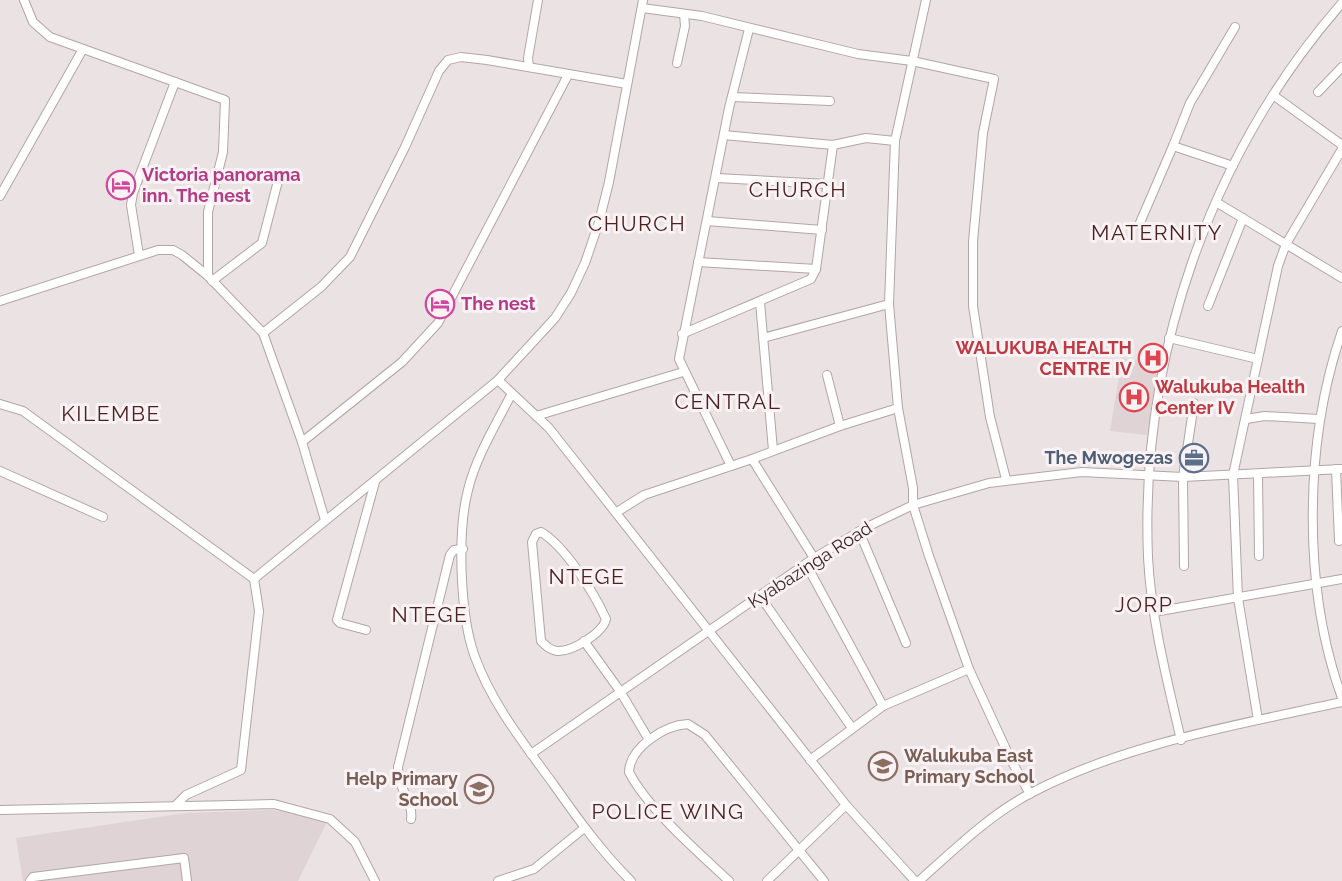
<svg xmlns="http://www.w3.org/2000/svg" width="1342" height="881" font-family="Raleway,sans-serif">
	<style>
		.built { fill: #dfd3d5 }
		.lines { fill: none; stroke-linecap: round; stroke-linejoin: round }
		.minor-casing { stroke: #b3a5a6; stroke-width: 10 }
		.minor { stroke: #fff; stroke-width: 8 }
		.labels { text-anchor: middle; stroke-width: 6; stroke-linejoin: round; paint-order: stroke }
		.hotel-label { font-size: 18px; font-weight: bold; fill: #b23c85; stroke: #f8f2f4; text-anchor: start }
		.health-label { font-size: 18px; font-weight: bold; fill: #be3a42; stroke: #f8f2f4; text-anchor: end }
		.service-label { font-size: 18px; font-weight: bold; fill: #4e5e75; stroke: #f8f2f4; text-anchor: end }
		.street-label { font-size: 18px; fill: #3c2323; stroke: #f8f2f4 }
		.education-label { font-size: 18px; font-weight: bold; fill: #785e54; stroke: #f8f2f4; text-anchor: start }
		.quarter-label { font-size: 21px; letter-spacing: 1.5px; fill: #4d2120; stroke: #f8f2f4 }
	</style>
	<rect width="100%" height="100%" fill="#ebe2e4"/>
	<g class="built">
		<path d="M 1122,358 L 1158,363 L 1147,435 L 1110,431 Z"/>
		<path d="M 272,810 L 329,818 L 298,881 L 23,881 L 16,838 L 186,813 Z"/>
	</g>
	<g class="lines">
		<g class="minor-casing">
			<g id="minor">
				<path d="M 24,0 L 33,22 L 50,37 L 225,100 L 223,152 L 208,212 L 208,276"/>
				<path d="M 926,0 L 895,141 L 889,304 L 898,408 L 913,488 L 913,505 L 929,556 L 969,669 L 1011,760 L 1030,794"/>
				<path d="M 642,8 L 702,16 L 858,54 L 912,61 L 994,79 L 983,133 L 973,241 L 973,306 L 990,417 L 1006,479"/>
				<path d="M 677,63 L 685,26 L 684,14"/>
				<path d="M 529,67 L 528,58 L 538,0"/>
				<path d="M 1318,92 L 1342,67"/>
				<path d="M 1273,95 L 1342,145"/>
				<path d="M 732,97 L 830,101"/>
				<path d="M 724,135 L 833,145"/>
				<path d="M 1173,146 L 1190,103 L 1235,27"/>
				<path d="M 717,178 L 827,184"/>
				<path d="M 0,196 L 83,49"/>
				<path d="M 1216,202 L 1342,278"/>
				<path d="M 707,221 L 822,230"/>
				<path d="M 1139,225 L 1173,146 L 1233,166"/>
				<path d="M 139,255 L 131,205 L 133,193 L 175,82"/>
				<path d="M 698,262 L 816,269"/>
				<path d="M 212,281 L 262,243 L 279,177"/>
				<path d="M 0,301 L 158,250 L 173,250 L 182,255 L 208,276 L 263,333 L 302,442 L 325,520"/>
				<path d="M 760,302 L 773,450"/>
				<path d="M 1208,306 L 1243,218"/>
				<path d="M 1342,331 C 1304,442 1302,587 1342,698"/>
				<path d="M 263,333 L 321,287 L 350,257 L 405,147 L 439,71 L 448,60 L 461,57 L 487,60 L 627,84"/>
				<path d="M 682,334 L 811,279 L 816,269 L 833,145 L 866,138 L 895,141"/>
				<path d="M 763,338 L 889,304"/>
				<path d="M 1169,338 L 1258,359"/>
				<path d="M 827,375 L 840,426"/>
				<path d="M 498,380 L 549,428 L 846,805 L 915,881"/>
				<path d="M 511,395 C 495,426 476,457 468,490 C 457,532 460,617 475,657 C 492,704 525,745 554,785 C 578,819 601,851 631,881"/>
				<path d="M 0,404 L 23,411 L 254,579 L 498,380 L 555,318 L 571,293 L 585,263 L 599,222 L 609,182 L 643,0"/>
				<path d="M 536,416 L 683,372"/>
				<path d="M 1246,419 L 1265,416 L 1319,419"/>
				<path d="M 302,442 L 402,362 L 438,323 L 568,75"/>
				<path d="M 752,459 L 840,426 L 898,408"/>
				<path d="M 731,466 L 679,359 L 729,108 L 749,29"/>
				<path d="M 1336,469 L 1339,541"/>
				<path d="M 0,471 L 103,517"/>
				<path d="M 1258,474 L 1259,556"/>
				<path d="M 617,512 L 644,495 L 752,459 L 814,558"/>
				<path d="M 859,531 L 906,643"/>
				<path d="M 541,532 C 566,547 594,593 606,619 C 603,633 572,652 557,651 C 550,650 546,646 541,641 L 532,542 L 536,534 Z"/>
				<path d="M 806,564 L 883,706"/>
				<path d="M 1184,566 L 1183,477 L 1194,403"/>
				<path d="M 760,596 L 852,728"/>
				<path d="M 1154,612 L 1342,579"/>
				<path d="M 366,630 L 340,623 L 337,620 L 375,482"/>
				<path d="M 584,641 L 620,691 L 649,740"/>
				<path d="M 1258,720 L 1238,598 L 1233,475 L 1278,266 L 1286,244 L 1342,149"/>
				<path d="M 1181,740 C 1167,680 1151,618 1148,557 C 1140,356 1210,154 1342,3"/>
				<path d="M 531,754 L 814,558 L 867,527 L 913,505 L 989,483 L 1082,472 L 1183,477 L 1342,469"/>
				<path d="M 810,760 L 883,706 L 969,669"/>
				<path d="M 176,805 L 186,795 L 241,770 L 259,611 L 254,579"/>
				<path d="M 0,810 L 274,804 L 330,819 L 355,842 L 375,881"/>
				<path d="M 411,819 C 414,803 397,787 398,767 L 450,555 L 454,550 L 463,549"/>
				<path d="M 30,881 L 33,877 L 184,858 L 187,881"/>
				<path d="M 498,881 L 534,869 L 583,829"/>
				<path d="M 729,881 C 698,852 648,809 629,772 C 630,747 665,725 688,724 L 705,735 L 824,881"/>
				<path d="M 767,881 L 846,805"/>
				<path d="M 919,881 C 955,849 988,816 1031,793 C 1126,743 1238,725 1342,702"/>
			</g>
		</g>
		<use href="#minor" class="minor"/>
	</g>
	<defs>
		<g id="hotel-ring" transform="scale(1.5)"><circle r="9.5" fill="#f8f2f4" stroke="#d1479c" stroke-width="1.5"/><path d="M-6-4.5h1.5V1H6V5H4.5V3h-9V5H-6ZM-4 0a1.8 1.8 0 1 1 3.6 0ZM.5 0V-2.5h3Q6-2.5 6 0Z" fill="#d1479c"/></g>
		<g id="hospital-ring" transform="scale(1.5)"><circle r="9.5" fill="#f8f2f4" stroke="#e0444e" stroke-width="1.5"/><path d="M-5-5h3v3.5h4V-5h3V5h-3V1.5h-4V5h-3Z" fill="#e0444e"/></g>
		<g id="office-ring" transform="scale(1.5)"><circle r="9.5" fill="#f8f2f4" stroke="#5c6f8a" stroke-width="1.5"/><path d="M-6-3h4V-5.5h4V-3h4V5H-6ZM-1-4.5V-3h2v-1.5ZM-6 0V1H6V0Z" fill="#5c6f8a"/></g>
		<g id="school-ring" transform="scale(1.5)"><circle r="9.5" fill="#f8f2f4" stroke="#8d6e63" stroke-width="1.5"/><path d="M0-5L7-2L0 1L-7-2ZM-4 1L0 2.5L4 1V4Q0 6-4 4Z" fill="#8d6e63"/></g>
	</defs>
	<g fill-rule="evenodd">
		<use href="#hotel-ring" x="121" y="185"/>
		<use href="#hotel-ring" x="440" y="304"/>
		<use href="#hospital-ring" x="1153" y="358"/>
		<use href="#hospital-ring" x="1134" y="397"/>
		<use href="#office-ring" x="1194" y="458"/>
		<use href="#school-ring" x="883" y="766"/>
		<use href="#school-ring" x="479" y="789"/>
	</g>
	<g class="labels">
		<g class="hotel-label">
			<text x="142" y="181">Victoria panorama<tspan x="142" dy="21">inn. The nest</tspan></text>
			<text x="461" y="310">The nest</text>
		</g>
		<g class="health-label">
			<text x="1132" y="354">WALUKUBA HEALTH<tspan x="1132" dy="21">CENTRE IV</tspan></text>
			<text x="1155" y="393" text-anchor="start">Walukuba Health<tspan x="1155" dy="21">Center IV</tspan></text>
		</g>
		<g class="service-label">
			<text x="1173" y="464">The Mwogezas</text>
		</g>
		<g class="street-label">
			<text transform="translate(810 565) rotate(-33)" y="6">Kyabazinga Road</text>
		</g>
		<g class="education-label">
			<text x="904" y="762">Walukuba East<tspan x="904" dy="21">Primary School</tspan></text>
			<text x="458" y="785" text-anchor="end">Help Primary<tspan x="458" dy="21">School</tspan></text>
		</g>
		<g class="quarter-label">
			<text x="798" y="197">CHURCH</text>
			<text x="637" y="231">CHURCH</text>
			<text x="1157" y="240">MATERNITY</text>
			<text x="728" y="409">CENTRAL</text>
			<text x="111" y="421">KILEMBE</text>
			<text x="587" y="584">NTEGE</text>
			<text x="1144" y="612">JORP</text>
			<text x="430" y="622">NTEGE</text>
			<text x="668" y="819">POLICE WING</text>
		</g>
	</g>
</svg>
